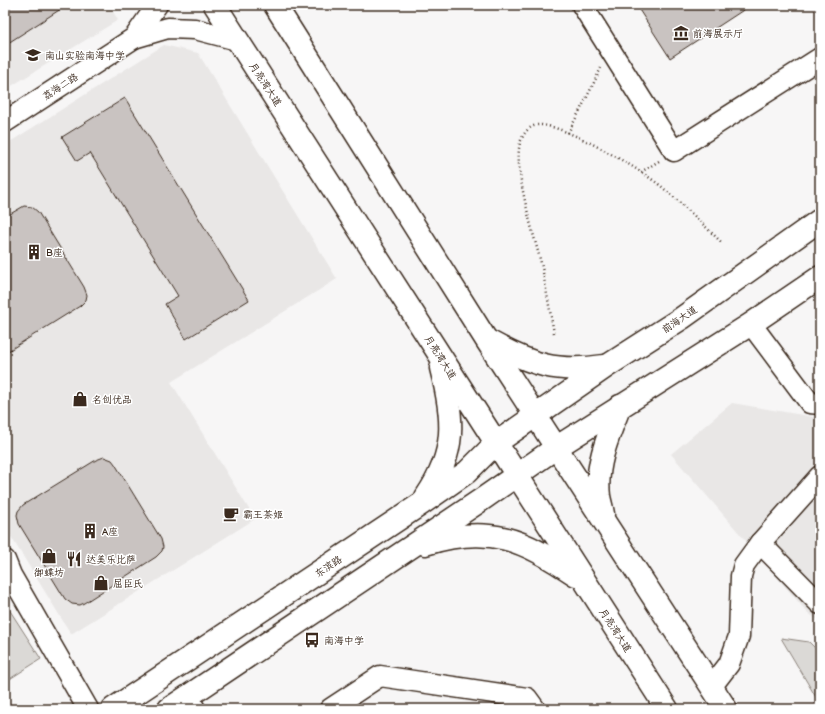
<svg xmlns="http://www.w3.org/2000/svg" width="825" height="714" font-family="'Balsamiq Sans','LXGW WenKai TC',sans-serif">
	<style>
		.built { fill: #e9e7e6 }
		.green { fill: #dbd9d6; stroke: #8b827a }
		.building { fill: #c9c3c1; stroke: #3b2a1e }
		.lines { fill: none; stroke-linecap: round; stroke-linejoin: round }
		.minor-casing { stroke: #3b2a1e; stroke-width: 23 }
		.major-casing { stroke: #3b2a1e; stroke-width: 25 }
		.path { stroke: #3b2a1e; stroke-width: 2.5; stroke-dasharray: 1 3; stroke-linecap: butt }
		.minor { stroke: #fff; stroke-width: 20 }
		.major { stroke: #fff; stroke-width: 22 }
		.labels { text-anchor: middle; stroke-width: 3; stroke-linejoin: round; paint-order: stroke }
		.poi-label { font-size: 10px; fill: #3b2a1e; stroke: #fff; text-anchor: start }
		.street-label { font-size: 10px; fill: #3b2a1e; stroke: #fff }
	</style>
	<rect width="100%" height="100%" fill="#f7f6f6"/>
	<filter id="ink" filterUnits="userSpaceOnUse"><feTurbulence type="fractalNoise" baseFrequency=".025" numOctaves="2"/><feDisplacementMap in="SourceGraphic" scale="8" xChannelSelector="R" yChannelSelector="G"/><feConvolveMatrix kernelMatrix="1 2 1 2 8 2 1 2 1" color-interpolation-filters="sRGB"/></filter>
	<g filter="url(#ink)">
		<g class="built">
			<path d="M 5,5 L 109,5 L 118,20 L 5,90 Z"/>
			<path d="M 164,45 L 198,53 L 337,279 L 171,382 L 255,519 L 71,634 L 5,527 L 5,145 Z"/>
			<path d="M 732,403 L 820,418 L 820,622 L 807,612 L 671,454 Z"/>
		</g>
		<g class="green">
			<path d="M 5,603 L 41,659 L 5,682 Z"/>
			<path d="M 781,638 L 809,642 L 820,653 L 820,704 Z"/>
		</g>
		<g class="building">
			<path d="M 5,5 L 67,5 L 5,45 Z"/>
			<path d="M 636,5 L 751,5 L 670,58 Z"/>
			<path d="M 125,98 L 249,300 L 186,339 L 165,304 L 178,296 L 90,153 L 77,161 L 62,137 Z"/>
			<path d="M 24,206 L 32,207 L 38,212 L 84,287 L 87,295 L 86,300 L 80,306 L 5,353 L 5,217 Z"/>
			<path d="M 104,457 L 112,460 L 115,464 L 161,539 L 163,547 L 162,551 L 156,557 L 84,603 L 80,605 L 72,604 L 65,599 L 19,524 L 17,515 L 18,511 L 23,505 L 96,460 Z"/>
		</g>
		<g class="lines">
			<g class="minor-casing">
				<g id="minor">
					<path d="M 157,5 L 134,38 L 168,28 L 195,29 L 237,40"/>
					<path d="M 582,5 L 674,151 L 820,58"/>
					<path d="M 5,122 L 134,38"/>
					<path d="M 751,324 L 810,403 L 820,404"/>
					<path d="M 760,543 L 820,604"/>
					<path d="M 5,560 L 11,575 L 88,709"/>
					<path d="M 712,686 L 729,664 L 739,636 L 741,576 L 744,565 L 760,543 L 820,476"/>
					<path d="M 188,697 L 195,709"/>
					<path d="M 330,709 L 380,676 L 527,698 L 535,709"/>
				</g>
			</g>
			<g class="major-casing">
				<g id="major">
					<path d="M 215,5 L 667,709"/>
					<path d="M 275,5 L 487,341 L 726,709"/>
					<path d="M 490,342 C 532,365 556,373 604,366"/>
					<path d="M 426,497 C 457,452 454,418 441,368"/>
					<path d="M 603,514 C 602,508 600,502 599,496 C 595,465 609,434 620,406"/>
					<path d="M 425,544 C 489,524 523,539 576,575"/>
					<path d="M 113,709 L 421,504 L 467,472 L 496,443 L 607,366 L 682,318 L 820,220"/>
					<path d="M 169,709 L 484,498 L 557,447 L 751,324 L 820,277"/>
				</g>
			</g>
			<g class="path">
				<path d="M 568,133 L 586,99 L 601,68"/>
				<path d="M 641,172 L 659,161"/>
				<path d="M 554,333 C 550,311 546,289 542,267 C 535,238 513,170 520,143 C 523,134 529,125 539,125 C 564,124 642,170 662,187 C 683,205 703,224 722,243"/>
			</g>
			<use href="#minor" class="minor"/>
			<use href="#major" class="major"/>
		</g>
	</g>
	<defs>
		<g id="museum-bare" transform="scale(1.2)"><path d="M0-6L6-3V-2H-6V-3ZM-5-1h2V3h-2ZM-1-1h2V3h-2ZM3-1h2V3H3ZM-6 4H6V6H-6Z" fill="#3b2a1e" stroke="#fff" stroke-width="2.5" paint-order="stroke"/></g>
		<g id="school-bare" transform="scale(1.2)"><path d="M0-5L7-2L0 1L-7-2ZM-4 1L0 2.5L4 1V4Q0 6-4 4Z" fill="#3b2a1e" stroke="#fff" stroke-width="2.5" paint-order="stroke"/></g>
		<g id="building-bare" transform="scale(1.2)"><path d="M-4-6H4V6H1V3H-1V6H-4ZM-2.5-4.3h1.7v1.8h-1.7ZM.8-4.3h1.7v1.8H.8ZM-2.5-1h1.7V.8h-1.7ZM.8-1h1.7V.8H.8Z" fill="#3b2a1e" stroke="#fff" stroke-width="2.5" paint-order="stroke"/></g>
		<g id="shop-bare" transform="scale(1.2)"><path d="M-5-2.5h2.3a2.7 3.5 0 0 1 5.4 0H5L5.5 6h-11ZM-1.5-2.5h3a1.5 2.3 0 0 0-3 0Z" fill="#3b2a1e" stroke="#fff" stroke-width="2.5" paint-order="stroke"/></g>
		<g id="cafe-bare" transform="scale(1.2)"><path d="M-5.5-4.5H6V0H3Q3 3.5 0 3.5H-2.5Q-5.5 3.5-5.5 0ZM3-3.2v2h1.7v-2ZM-6 4.5H4V6H-6Z" fill="#3b2a1e" stroke="#fff" stroke-width="2.5" paint-order="stroke"/></g>
		<g id="restaurant-bare" transform="scale(1.2)"><path d="M-5-6h1v4h1v-4h1v4h1v-4h1v5L-1.5 .5V6h-2V.5L-5-1ZM5-6V6H3V1.5H1.5Q1.5-4 5-6Z" fill="#3b2a1e" stroke="#fff" stroke-width="2.5" paint-order="stroke"/></g>
		<g id="bus-bare" transform="scale(1.2)"><path d="M-5-6H5V4H4V6H2V4H-2V6H-4V4H-5ZM-3.5-4V0h7V-4ZM-3.5 1.2v1.5H-2V1.2ZM2 1.2v1.5H3.5V1.2Z" fill="#3b2a1e" stroke="#fff" stroke-width="2.5" paint-order="stroke"/></g>
	</defs>
	<g fill-rule="evenodd">
		<use href="#museum-bare" x="681" y="33"/>
		<use href="#school-bare" x="33" y="55"/>
		<use href="#building-bare" x="34" y="252"/>
		<use href="#shop-bare" x="80" y="399"/>
		<use href="#cafe-bare" x="231" y="514"/>
		<use href="#building-bare" x="90" y="531"/>
		<use href="#shop-bare" x="49" y="556"/>
		<use href="#restaurant-bare" x="74" y="559"/>
		<use href="#shop-bare" x="101" y="583"/>
		<use href="#bus-bare" x="312" y="640"/>
	</g>
	<g class="labels">
		<g class="poi-label">
			<text x="693" y="37">前海展示厅</text>
			<text x="45" y="59">南山实验南海中学</text>
			<text x="46" y="256">B座</text>
			<text x="92" y="403">名创优品</text>
			<text x="243" y="518">霸王茶姬</text>
			<text x="102" y="535">A座</text>
			<text x="86" y="563">达美乐比萨</text>
			<text x="49" y="576" text-anchor="middle">御蝶坊</text>
			<text x="113" y="587">屈臣氏</text>
			<text x="324" y="644">南海中学</text>
		</g>
		<g class="street-label">
			<text transform="translate(266 84) rotate(57)" y="4">月亮湾大道</text>
			<text transform="translate(60 86) rotate(-33)" y="4">荔海二路</text>
			<text transform="translate(679 319) rotate(-34)" y="4">前海大道</text>
			<text transform="translate(441 357) rotate(58)" y="4">月亮湾大道</text>
			<text transform="translate(328 566) rotate(-34)" y="4">东滨路</text>
			<text transform="translate(616 630) rotate(57)" y="4">月亮湾大道</text>
		</g>
	</g>
	<rect width="825" height="714" fill="none" stroke="#fff" stroke-width="20"/>
	<rect x="10" y="10" width="805" height="694" fill="none" stroke="#3b2a1e" stroke-width="1.5" filter="url(#ink)"/>
</svg>
